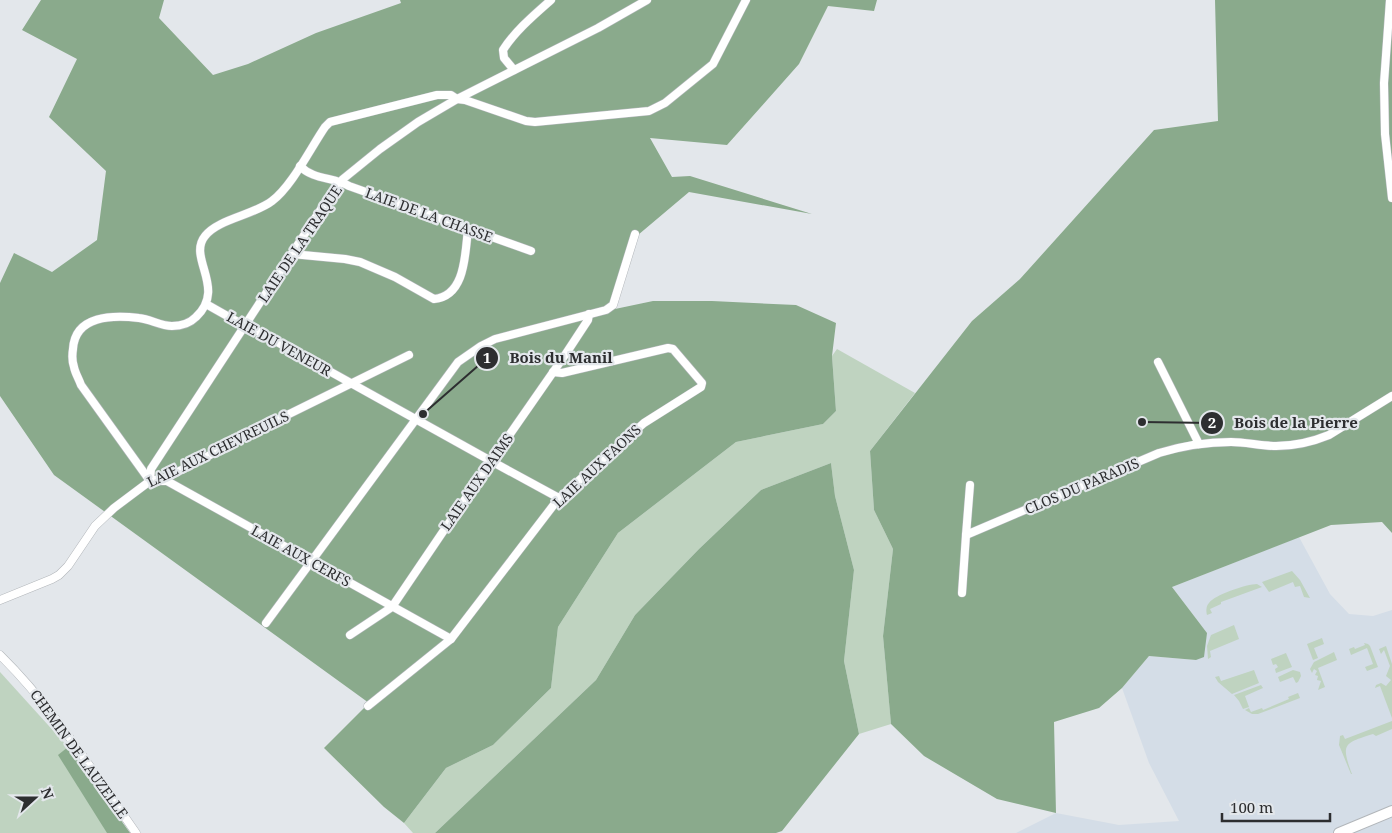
<svg xmlns="http://www.w3.org/2000/svg" width="1392" height="833" font-family="'Noto Serif',serif">
	<style>
		.built { fill: #d4dde7 }
		.green { fill: #bfd3c0 }
		.forest { fill: #8aaa8c }
		.lines { fill: none; stroke-linecap: round; stroke-linejoin: round }
		.minor-casing { stroke: #b2b6ba; stroke-width: 9 }
		.major-casing { stroke: #b2b6ba; stroke-width: 12 }
		.minor { stroke: #fff; stroke-width: 8 }
		.major { stroke: #fff; stroke-width: 10 }
		.labels { text-anchor: middle; stroke-width: 4.5; stroke-linejoin: round; paint-order: stroke }
		.street-label { font-size: 14px; fill: #2d2e30; stroke: #e3e7eb }
		.leader { fill: none; stroke: #2d2e30; stroke-width: 2 }
		.callout-dot { fill: #2d2e30; stroke: #e3e7eb; stroke-width: 2 }
		.mark-label { font-size: 15px; text-anchor: middle; font-weight: bold; fill: #fff }
		.callout-label { font-size: 15px; text-anchor: middle; font-weight: bold; fill: #2d2e30; stroke: #e3e7eb; stroke-width: 4.5; stroke-linejoin: round; paint-order: stroke }
	</style>
	<rect width="100%" height="100%" fill="#e3e7eb"/>
	<path class="built" d="M 1299,537 L 1330,594 L 1349,614 L 1373,616 L 1392,610 L 1392,833 L 1016,833 L 1056,813 L 1119,825 L 1179,821 L 1149,763 L 1122,688 L 1149,656 L 1196,660 L 1207,633 L 1172,587 Z"/>
	<g class="green">
		<path d="M 837,349 L 915,393 L 870,451 L 874,510 L 893,549 L 883,636 L 891,724 L 859,734 L 844,661 L 854,570 L 835,496 L 831,463 L 761,490 L 699,549 L 635,615 L 596,680 L 435,833 L 413,833 L 404,823 L 446,768 L 493,745 L 551,688 L 558,627 L 618,533 L 736,442 L 823,424 L 836,411 L 832,356 Z"/>
		<path d="M 1292,571 L 1300,580 L 1310,598 L 1304,597 L 1300,586 L 1295,587 L 1293,582 L 1269,592 L 1262,582 Z"/>
		<path d="M 1257,584 L 1262,587 L 1221,602 L 1221,604 L 1210,609 L 1212,613 L 1207,615 C 1206,611 1206,606 1209,603 C 1214,595 1247,584 1257,584 Z"/>
		<path d="M 1234,625 L 1239,639 L 1210,651 L 1211,657 L 1208,659 L 1207,646 L 1211,635 Z"/>
		<path d="M 1322,638 L 1324,644 L 1314,648 L 1318,658 L 1313,660 L 1307,644 Z"/>
		<path d="M 1364,643 L 1368,644 L 1370,646 L 1378,667 L 1367,671 L 1365,667 L 1373,664 L 1367,648 L 1351,655 L 1349,649 L 1354,647 L 1355,649 L 1365,645 Z"/>
		<path d="M 1386,646 L 1392,664 L 1392,718 L 1380,686 L 1375,688 L 1376,685 L 1381,683 L 1386,686 L 1391,680 L 1386,676 L 1390,666 L 1384,650 L 1381,654 L 1379,649 Z"/>
		<path d="M 1334,652 L 1337,660 L 1318,668 L 1325,687 L 1318,690 L 1321,681 L 1317,680 L 1318,676 L 1315,675 L 1317,671 L 1314,669 L 1312,673 L 1310,669 L 1314,662 Z"/>
		<path d="M 1286,653 L 1292,667 L 1276,673 L 1275,669 L 1278,667 L 1276,664 L 1273,665 L 1271,659 Z"/>
		<path d="M 1254,670 L 1259,683 L 1232,694 L 1218,682 L 1215,677 L 1219,676 L 1221,681 Z"/>
		<path d="M 1293,670 L 1300,672 L 1301,676 L 1298,682 L 1296,683 L 1293,677 L 1280,682 L 1278,677 Z"/>
		<path d="M 0,672 L 68,747 L 130,833 L 0,833 Z"/>
		<path d="M 1261,685 L 1263,688 L 1245,696 L 1249,707 L 1243,709 L 1239,701 L 1234,695 Z"/>
		<path d="M 1298,693 L 1300,698 L 1258,714 L 1252,714 L 1245,710 L 1249,708 L 1251,712 L 1262,708 L 1263,710 L 1289,699 L 1288,697 Z"/>
		<path d="M 1392,721 L 1392,729 L 1376,736 L 1373,734 C 1345,743 1340,743 1352,774 L 1351,774 L 1339,745 L 1340,736 L 1343,735 L 1345,739 Z"/>
	</g>
	<g class="forest">
		<path d="M 41,0 L 164,0 L 159,18 L 213,75 L 248,64 L 316,33 L 401,3 L 400,0 L 877,0 L 874,11 L 828,6 L 799,64 L 727,145 L 650,138 L 672,177 L 690,176 L 812,214 L 689,192 L 638,235 L 615,309 L 653,301 L 712,301 L 796,305 L 836,323 L 832,356 L 836,411 L 823,424 L 736,442 L 618,533 L 558,627 L 551,688 L 493,745 L 446,768 L 404,823 L 384,807 L 324,748 L 369,703 L 54,475 L 0,396 L 0,283 L 14,253 L 52,272 L 97,240 L 106,171 L 49,117 L 77,59 L 22,30 Z"/>
		<path d="M 1215,0 L 1392,0 L 1392,533 L 1382,522 L 1331,525 L 1172,587 L 1207,633 L 1204,657 L 1196,660 L 1149,656 L 1122,688 L 1099,708 L 1054,722 L 1056,813 L 997,799 L 924,756 L 891,724 L 883,636 L 893,549 L 874,510 L 870,451 L 972,321 L 1020,279 L 1154,130 L 1218,121 Z"/>
		<path d="M 831,463 L 835,496 L 854,570 L 844,661 L 859,734 L 782,831 L 776,833 L 435,833 L 596,680 L 635,615 L 699,549 L 761,490 Z"/>
		<path d="M 68,747 L 130,833 L 107,833 L 58,755 Z"/>
	</g>
	<g class="lines">
		<g class="minor-casing">
			<g id="minor">
				<path d="M 1390,0 L 1384,83 L 1385,134 L 1392,198"/>
				<path d="M 514,70 L 504,58 L 503,50 C 515,31 534,15 551,0"/>
				<path d="M 300,166 C 313,180 334,177 349,186 L 531,251"/>
				<path d="M 292,254 L 345,259 L 360,262 L 395,277 L 434,299 C 466,296 465,253 468,229"/>
				<path d="M 206,304 L 245,326 L 250,327 L 491,461 L 559,498"/>
				<path d="M 1158,362 L 1199,444"/>
				<path d="M 150,481 L 81,385 C 79,379 75,373 74,367 C 72,361 72,355 73,349 C 75,315 113,315 139,318 C 150,319 161,326 172,326 C 181,326 189,324 196,317 C 227,288 187,258 205,236 C 218,219 254,215 272,201 C 292,186 310,149 325,127 L 330,122 L 437,95 L 451,95 L 457,99 L 465,100 L 526,121 L 535,122 L 649,111 L 665,103 L 713,64 L 746,0"/>
				<path d="M 150,481 L 151,469 L 325,203 L 343,179 L 380,149 L 418,122 L 457,99 L 598,28 L 647,0"/>
				<path d="M 159,481 L 167,481 L 451,639"/>
				<path d="M 970,485 L 966,535 L 1159,453 C 1182,446 1206,442 1231,442 C 1246,442 1261,446 1276,446 C 1295,446 1312,442 1329,435 L 1392,396"/>
				<path d="M 962,593 L 966,535"/>
				<path d="M 0,600 L 52,579 L 59,575 L 68,566 L 95,526 L 114,508 L 150,481 L 166,478 L 277,420 L 409,355"/>
				<path d="M 266,623 L 458,362 L 481,346 L 495,339 L 606,310 L 613,305 L 635,234"/>
				<path d="M 350,635 L 392,607 L 478,480 L 565,355 L 588,320 L 589,314"/>
				<path d="M 0,655 C 54,708 93,772 136,833"/>
				<path d="M 368,706 L 451,639 L 559,498 L 644,423 L 701,387 L 702,383 L 673,349 L 668,348 L 562,373 L 553,372"/>
			</g>
		</g>
		<g class="major-casing">
			<path id="major" d="M 1339,833 L 1392,811"/>
		</g>
		<use href="#minor" class="minor"/>
		<use href="#major" class="major"/>
	</g>
	<g class="labels">
		<g class="street-label">
			<text transform="translate(429 215) rotate(20)" y="5">LAIE DE LA CHASSE</text>
			<text transform="translate(300 244) rotate(-56)" y="5">LAIE DE LA TRAQUE</text>
			<text transform="translate(279 344) rotate(29)" y="5">LAIE DU VENEUR</text>
			<text transform="translate(218 449) rotate(-26)" y="5">LAIE AUX CHEVREUILS</text>
			<text transform="translate(597 466) rotate(-43)" y="5">LAIE AUX FAONS</text>
			<text transform="translate(477 482) rotate(-55)" y="5">LAIE AUX DAIMS</text>
			<text transform="translate(1082 486) rotate(-23)" y="5">CLOS DU PARADIS</text>
			<text transform="translate(301 556) rotate(29)" y="5">LAIE AUX CERFS</text>
			<text transform="translate(79 754) rotate(54)" y="5">CHEMIN DE LAUZELLE</text>
		</g>
	</g>
	<path class="leader" d="M423 414L487 358M1142 422L1212 423"/>
	<g class="callout-dot">
		<circle cx="423" cy="414" r="5"/>
		<circle cx="1142" cy="422" r="5"/>
		<circle cx="487" cy="358" r="12"/>
		<circle cx="1212" cy="423" r="12"/>
	</g>
	<g class="mark-label">
		<text x="487" y="363">1</text>
		<text x="1212" y="428">2</text>
	</g>
	<g class="callout-label">
		<text x="561" y="363">Bois du Manil</text>
		<text x="1296" y="428">Bois de la Pierre</text>
	</g>
	<g transform="translate(35 798) rotate(69)" stroke="#e3e7eb" stroke-width="4" paint-order="stroke">
	<path d="M0-4L9 19L0 12L-9 19Z" fill="#2d2e30"/>
	<text y="-8" font-size="14" font-weight="bold" text-anchor="middle" fill="#2d2e30">N</text>
	</g>
	<path d="M1222 813v8h108v-8" fill="none" stroke="#2d2e30" stroke-width="2.5"/>
	<text x="1230" y="813" font-size="15" fill="#2d2e30" stroke="#e3e7eb" stroke-width="4" paint-order="stroke">100 m</text>
</svg>
